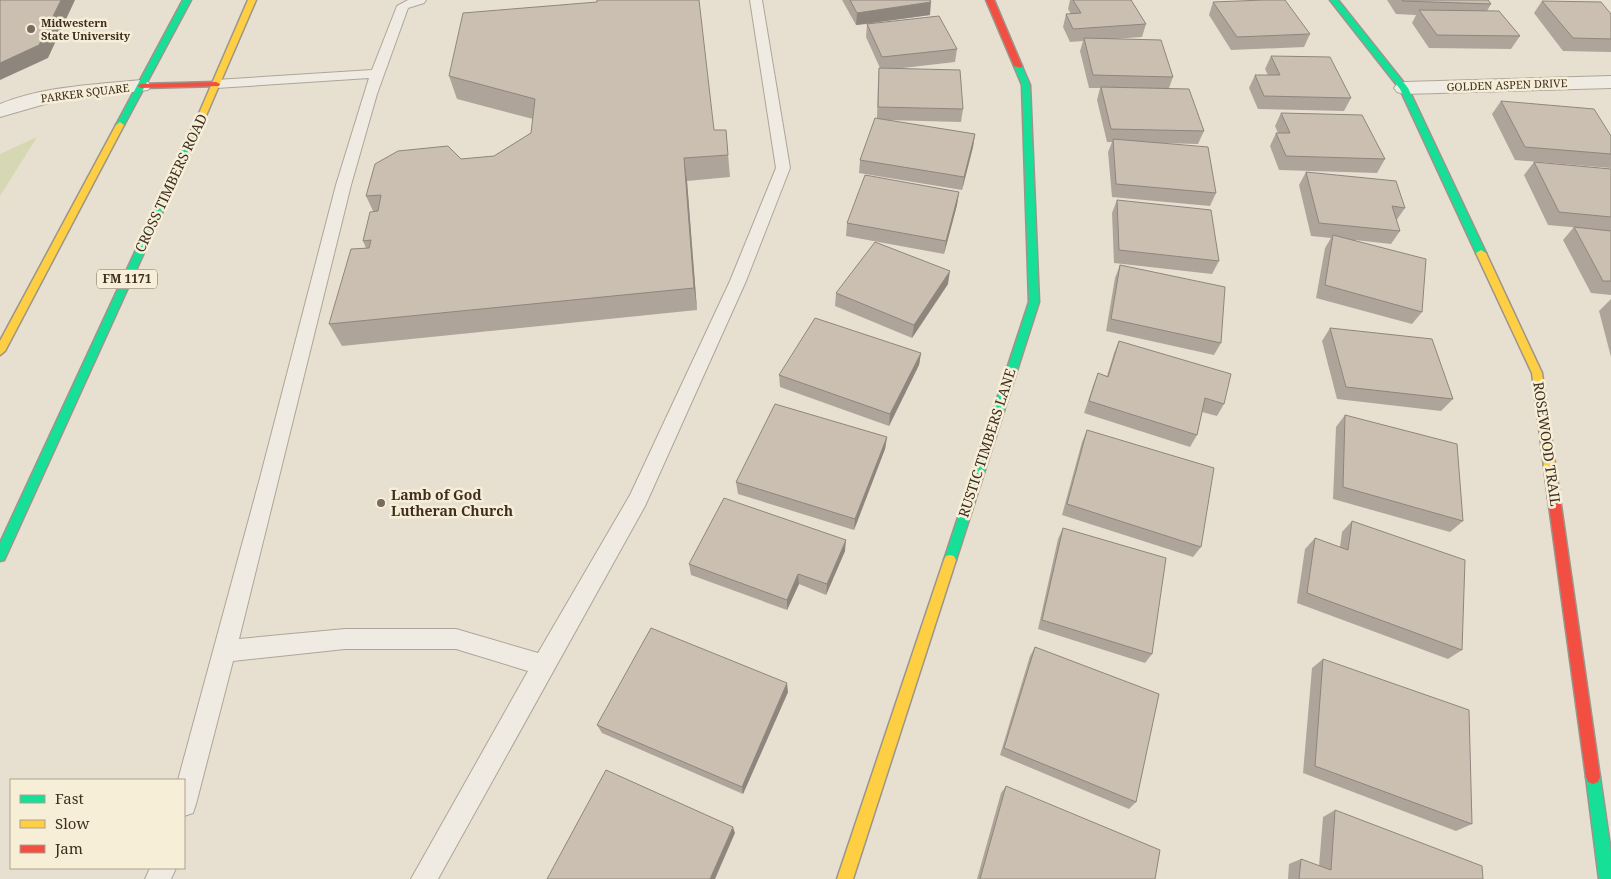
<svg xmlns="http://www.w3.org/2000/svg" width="1611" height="879" font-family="'Noto Serif',serif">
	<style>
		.green { fill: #d6d7b3 }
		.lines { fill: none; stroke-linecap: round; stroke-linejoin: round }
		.lane-casing { stroke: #ada599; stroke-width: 2 }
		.street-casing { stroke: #ada599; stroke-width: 2 }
		.fast-casing { stroke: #9c958a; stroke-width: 3 }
		.slow-casing { stroke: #9c958a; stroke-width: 3 }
		.jam-casing { stroke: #9c958a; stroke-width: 3 }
		.lane { fill: #efebe3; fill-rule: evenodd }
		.street { fill: #efebe3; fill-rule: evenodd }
		.fast { fill: #16e098; fill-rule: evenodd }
		.slow { fill: #ffcf43; fill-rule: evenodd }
		.jam { fill: #f24e42; fill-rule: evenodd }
		.wall { fill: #afa499 }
		.shaded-wall { fill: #8e867d }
		.building { fill: #cbbfb2; stroke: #8e867d }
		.poi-dot { fill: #786c5e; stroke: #f7eed8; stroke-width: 2 }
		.labels { text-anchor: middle; stroke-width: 5; stroke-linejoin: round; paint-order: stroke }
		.far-poi-label { font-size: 11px; font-weight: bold; fill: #3d2e20; stroke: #f7eed8; text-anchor: start }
		.far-street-label { font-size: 11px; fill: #3d2e20; stroke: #f7eed8 }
		.shield { fill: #f7eed8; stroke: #756857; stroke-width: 1 }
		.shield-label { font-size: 12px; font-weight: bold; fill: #3d2e20 }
		.street-label { font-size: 14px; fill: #3d2e20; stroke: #f7eed8 }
		.poi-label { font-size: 14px; font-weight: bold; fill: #3d2e20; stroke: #f7eed8; text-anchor: start }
	</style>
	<rect width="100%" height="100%" fill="#e7e0d1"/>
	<path class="green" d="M 37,137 L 0,196 L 0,154 Z"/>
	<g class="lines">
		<g class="lane-casing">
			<g id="lane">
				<path d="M 408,0 L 426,0 L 424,3 L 408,8 L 377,94 L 351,185 L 239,639 L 345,629 L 456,629 L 538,653 L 630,495 L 730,281 L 776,168 L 750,0 L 762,0 L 790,168 L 746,281 L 645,506 L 438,879 L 411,879 L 528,671 L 456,649 L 345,649 L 233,661 L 196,804 L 193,813 L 184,816 L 184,780 L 178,780 L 260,478 L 336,185 L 369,78 L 216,88 L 209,84 L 216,80 L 372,70 L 397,6 Z"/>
				<path d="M 150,868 L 176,868 L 171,879 L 145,879 Z"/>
			</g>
		</g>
		<g class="street-casing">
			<g id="street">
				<path d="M 1611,76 L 1611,88 L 1404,94 L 1397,92 L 1394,88 L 1397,84 L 1404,82 Z"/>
				<path d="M 141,80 L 148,82 L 151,86 L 148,90 L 52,102 L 0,117 L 0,104 C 45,86 93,85 141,80 Z"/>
			</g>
		</g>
		<g class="fast-casing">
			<g id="fast">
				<path d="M 183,0 L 191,0 L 124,125 L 120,128 L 117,127 L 116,125 Z"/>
				<path d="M 1330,0 L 1338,0 L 1408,88 L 1486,253 L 1484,255 L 1481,256 L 1476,253 L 1400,89 Z"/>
				<path d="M 1015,64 L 1021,64 L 1030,85 L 1039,302 L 956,560 L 954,564 L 950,565 L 946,564 L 944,560 L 1029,302 L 1022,85 L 1014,66 Z"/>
				<path d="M 198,122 L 202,125 L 6,556 L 4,560 L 0,561 L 0,543 L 194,125 Z"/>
				<path d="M 1593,770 L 1598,772 L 1600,777 L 1611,853 L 1611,879 L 1599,879 L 1586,777 L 1588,772 Z"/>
			</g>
		</g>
		<g class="slow-casing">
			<g id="slow">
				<path d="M 248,0 L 256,0 L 202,125 L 198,128 L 195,127 L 194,125 Z"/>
				<path d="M 120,122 L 124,125 L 5,351 L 0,355 L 0,341 L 116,125 Z"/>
				<path d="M 1481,250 L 1486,253 L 1542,373 L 1560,498 L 1558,502 L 1554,503 L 1550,502 L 1548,498 L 1532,373 L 1476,253 Z"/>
				<path d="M 950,555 L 954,556 L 956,560 L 853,879 L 837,879 L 944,560 L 946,556 Z"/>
			</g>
		</g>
		<g class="jam-casing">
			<g id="jam">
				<path d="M 986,0 L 994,0 L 1022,66 L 1021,68 L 1014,66 Z"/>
				<path d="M 216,82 L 220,84 L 219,86 L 141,88 L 137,86 L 141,84 Z"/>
				<path d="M 1554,493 L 1558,494 L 1560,498 L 1600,777 L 1598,782 L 1593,784 L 1588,782 L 1586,777 L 1548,498 L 1550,494 Z"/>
			</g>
		</g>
		<use href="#lane" class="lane"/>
		<use href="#street" class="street"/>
		<use href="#fast" class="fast"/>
		<use href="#slow" class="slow"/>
		<use href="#jam" class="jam"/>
	</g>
	<g class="wall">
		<path d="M 842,0 L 930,0 L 930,15 L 872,23 L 957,49 L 955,62 L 894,69 L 963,109 L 961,122 L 886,120 L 975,134 L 973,147 L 962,190 L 859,173 L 860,160 L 877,118 L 878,81 L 879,68 L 880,68 L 866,37 L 867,24 L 856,25 Z"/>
		<path d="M 1070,0 L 1131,0 L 1146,24 L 1142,37 L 1112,39 L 1173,77 L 1169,88 L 1204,131 L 1198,144 L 1160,143 L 1216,193 L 1210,206 L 1112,197 L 1108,152 L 1112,142 L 1107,142 L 1097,100 L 1100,88 L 1089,88 L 1080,51 L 1083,41 L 1070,42 L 1063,27 L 1066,14 L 1071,14 L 1068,9 Z"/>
		<path d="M 1387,0 L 1488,0 L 1491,4 L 1487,11 L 1520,36 L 1511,49 L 1429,48 L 1412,23 L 1416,15 L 1396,14 Z"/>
		<path d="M 1542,1 L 1611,14 L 1611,52 L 1563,51 L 1534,13 Z"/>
		<path d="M 1213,2 L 1310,34 L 1304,47 L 1231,50 L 1209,15 Z"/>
		<path d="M 1271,56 L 1351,98 L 1344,111 L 1258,109 L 1249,88 L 1255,75 L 1268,75 L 1265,69 Z"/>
		<path d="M 449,76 L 714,130 L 726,130 L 730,177 L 687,181 L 697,310 L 342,346 L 329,324 L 366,248 L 363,241 L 373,211 L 366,196 L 461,159 L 494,156 L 531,133 L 533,119 L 457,99 Z"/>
		<path d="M 1501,101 L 1611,136 L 1611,168 L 1515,160 L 1492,114 Z"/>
		<path d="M 1281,113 L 1385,159 L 1377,173 L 1279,170 L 1270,146 L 1276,133 L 1278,133 L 1275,126 Z"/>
		<path d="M 1534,162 L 1611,169 L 1611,295 L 1591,293 L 1563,240 L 1574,227 L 1592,229 L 1548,225 L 1524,175 Z"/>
		<path d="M 1306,172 L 1405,208 L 1396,221 L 1400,231 L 1391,244 L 1355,240 L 1422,312 L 1412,324 L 1316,298 L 1325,248 L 1331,238 L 1311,236 L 1299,185 Z"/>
		<path d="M 959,192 L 957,205 L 944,254 L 846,236 L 847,223 Z"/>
		<path d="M 1117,200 L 1219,261 L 1212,274 L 1114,263 L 1112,213 Z"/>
		<path d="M 1120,265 L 1221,343 L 1214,355 L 1106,331 L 1115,278 Z"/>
		<path d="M 948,284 L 912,338 L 835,306 L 836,293 Z"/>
		<path d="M 1611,299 L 1611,357 L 1599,311 Z"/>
		<path d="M 1330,328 L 1453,399 L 1441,411 L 1337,399 L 1322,341 Z"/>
		<path d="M 1119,341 L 1224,404 L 1217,416 L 1202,412 L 1197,435 L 1190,447 L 1084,413 L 1093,386 L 1098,373 L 1107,376 L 1114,353 Z"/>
		<path d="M 921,353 L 919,365 L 889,426 L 780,387 L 779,375 Z"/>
		<path d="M 1345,415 L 1463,521 L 1450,532 L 1333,499 L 1336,427 Z"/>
		<path d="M 1087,430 L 1201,547 L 1193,557 L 1062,515 L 1082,442 Z"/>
		<path d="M 887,437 L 885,449 L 854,530 L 738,494 L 736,482 Z"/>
		<path d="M 1352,521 L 1462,650 L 1448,659 L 1297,603 L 1305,549 L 1315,538 L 1340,547 L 1342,532 Z"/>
		<path d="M 1063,528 L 1152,654 L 1145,663 L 1038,629 L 1058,539 Z"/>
		<path d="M 845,551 L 826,595 L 799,584 L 787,610 L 691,575 L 689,564 Z"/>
		<path d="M 1035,647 L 1136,802 L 1129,809 L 1000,755 L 1030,656 Z"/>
		<path d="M 1323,659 L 1472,824 L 1456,831 L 1303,773 L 1312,668 Z"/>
		<path d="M 788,692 L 743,794 L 602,733 L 597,725 Z"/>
		<path d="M 1006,786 L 1155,879 L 977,879 L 1001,793 Z"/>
		<path d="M 1335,810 L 1483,879 L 1288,879 L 1289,864 L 1301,859 L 1319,866 L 1323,817 Z"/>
	</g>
	<g class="shaded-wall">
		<path d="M 61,0 L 75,0 L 48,58 L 0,80 L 0,63 Z"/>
		<path d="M 931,2 L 930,15 L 856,25 L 857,13 Z"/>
		<path d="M 975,134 L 973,147 L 962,190 L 964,177 Z"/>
		<path d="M 684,158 L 687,181 L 697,310 L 694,288 Z"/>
		<path d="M 959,192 L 957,205 L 944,254 L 946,241 Z"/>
		<path d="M 950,271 L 948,284 L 912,338 L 914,325 Z"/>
		<path d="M 921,353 L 919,365 L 889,426 L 890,414 Z"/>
		<path d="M 887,437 L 885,449 L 854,530 L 855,519 Z"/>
		<path d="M 846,540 L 845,551 L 826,595 L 827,584 Z"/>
		<path d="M 798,574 L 799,584 L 787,610 L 787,600 Z"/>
		<path d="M 787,683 L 788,692 L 743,794 L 742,787 Z"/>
		<path d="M 733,827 L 735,833 L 715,879 L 710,879 Z"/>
	</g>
	<g class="building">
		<path d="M 0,0 L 61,0 L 39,45 L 0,63 Z"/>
		<path d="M 597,0 L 699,0 L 714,130 L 726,130 L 728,155 L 684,158 L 694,288 L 329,324 L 351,249 L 369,248 L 371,240 L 363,241 L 370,212 L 378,211 L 381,195 L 366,196 L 375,164 L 398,151 L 448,146 L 461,159 L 494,156 L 531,133 L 535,99 L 449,76 L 463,13 L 597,2 Z"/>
		<path d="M 850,0 L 930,0 L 931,2 L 857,13 Z"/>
		<path d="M 1073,0 L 1131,0 L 1146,24 L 1073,29 L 1066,14 L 1081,13 Z"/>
		<path d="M 1264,0 L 1285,0 L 1310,34 L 1237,37 L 1213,2 Z"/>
		<path d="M 1402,0 L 1488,0 L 1491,4 L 1403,1 Z"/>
		<path d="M 1542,1 L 1601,2 L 1611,14 L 1611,39 L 1573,38 Z"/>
		<path d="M 1419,10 L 1499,11 L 1520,36 L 1437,35 Z"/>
		<path d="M 939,16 L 957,49 L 882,57 L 867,24 Z"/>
		<path d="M 1084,38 L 1161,40 L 1173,77 L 1093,75 Z"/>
		<path d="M 1271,56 L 1330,57 L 1351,98 L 1264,96 L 1255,75 L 1280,75 Z"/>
		<path d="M 879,68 L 960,70 L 963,109 L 878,107 Z"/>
		<path d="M 1101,87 L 1189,89 L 1204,131 L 1111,129 Z"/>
		<path d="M 1501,101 L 1594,109 L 1611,136 L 1611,154 L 1525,147 Z"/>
		<path d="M 1281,113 L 1362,115 L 1385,159 L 1286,156 L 1276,133 L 1290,133 Z"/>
		<path d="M 875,118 L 975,134 L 964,177 L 860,160 Z"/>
		<path d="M 1113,139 L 1208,147 L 1216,193 L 1116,184 Z"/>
		<path d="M 1534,162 L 1611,169 L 1611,217 L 1559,212 Z"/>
		<path d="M 1306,172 L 1396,181 L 1405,208 L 1392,206 L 1400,231 L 1319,223 Z"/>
		<path d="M 865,175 L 959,192 L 946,241 L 847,223 Z"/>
		<path d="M 1117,200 L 1211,210 L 1219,261 L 1119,250 Z"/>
		<path d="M 1574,227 L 1611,231 L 1611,281 L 1603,281 Z"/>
		<path d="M 1333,235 L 1426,259 L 1422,312 L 1325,285 Z"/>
		<path d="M 875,242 L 950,271 L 914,325 L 836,293 Z"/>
		<path d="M 1120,265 L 1225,287 L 1221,343 L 1111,319 Z"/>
		<path d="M 815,318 L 921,353 L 890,414 L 779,375 Z"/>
		<path d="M 1330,328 L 1432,339 L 1453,399 L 1346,387 Z"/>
		<path d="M 1119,341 L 1231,374 L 1224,404 L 1205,398 L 1197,435 L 1089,401 L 1098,373 L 1108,377 Z"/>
		<path d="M 775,404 L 887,437 L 855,519 L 736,482 Z"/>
		<path d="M 1345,415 L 1457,444 L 1463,521 L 1343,487 Z"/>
		<path d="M 1087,430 L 1214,468 L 1201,547 L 1067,504 Z"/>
		<path d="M 724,498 L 846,540 L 827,584 L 798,574 L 787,600 L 689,564 Z"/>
		<path d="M 1352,521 L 1465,560 L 1462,650 L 1307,593 L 1315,538 L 1348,550 Z"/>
		<path d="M 1063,528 L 1166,558 L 1152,654 L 1042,620 Z"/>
		<path d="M 651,628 L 787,683 L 742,787 L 597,725 Z"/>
		<path d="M 1035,647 L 1159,694 L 1136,802 L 1004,748 Z"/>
		<path d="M 1323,659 L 1469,710 L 1472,824 L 1315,766 Z"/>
		<path d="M 606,770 L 733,827 L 710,879 L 547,879 Z"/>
		<path d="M 1006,786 L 1160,850 L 1155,879 L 980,879 Z"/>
		<path d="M 1335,810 L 1482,866 L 1483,879 L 1299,879 L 1301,859 L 1331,870 Z"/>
	</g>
	<g class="poi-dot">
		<circle cx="31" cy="29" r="5"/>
		<circle cx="381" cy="503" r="5"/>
	</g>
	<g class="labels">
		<g class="far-poi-label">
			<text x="41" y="27">Midwestern<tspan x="41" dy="13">State University</tspan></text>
		</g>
		<g class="far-street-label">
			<text transform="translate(1507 85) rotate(-2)" y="4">GOLDEN ASPEN DRIVE</text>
			<text transform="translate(85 93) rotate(-7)" y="4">PARKER SQUARE</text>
		</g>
		<rect class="shield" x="97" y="269.5" width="60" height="19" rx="4"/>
		<g class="shield-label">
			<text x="127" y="283">FM 1171</text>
		</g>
		<g class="street-label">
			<text transform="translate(171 183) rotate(-65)" y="5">CROSS TIMBERS ROAD</text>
			<text transform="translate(987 443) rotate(-72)" y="5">RUSTIC TIMBERS LANE</text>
			<text transform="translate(1547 444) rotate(82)" y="5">ROSEWOOD TRAIL</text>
		</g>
		<g class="poi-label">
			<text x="391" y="500">Lamb of God<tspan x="391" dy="16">Lutheran Church</tspan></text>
		</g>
	</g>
	<rect x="10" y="779" width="175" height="90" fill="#f7eed8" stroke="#ada18e"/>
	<rect x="20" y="795" width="25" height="8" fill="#16e098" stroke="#ada18e"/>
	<text x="55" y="804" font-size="15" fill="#3d2e20">Fast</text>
	<rect x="20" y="820" width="25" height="8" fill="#ffcf43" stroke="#ada18e"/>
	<text x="55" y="829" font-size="15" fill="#3d2e20">Slow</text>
	<rect x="20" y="845" width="25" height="8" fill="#f24e42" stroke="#ada18e"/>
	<text x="55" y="854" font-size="15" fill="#3d2e20">Jam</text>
</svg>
